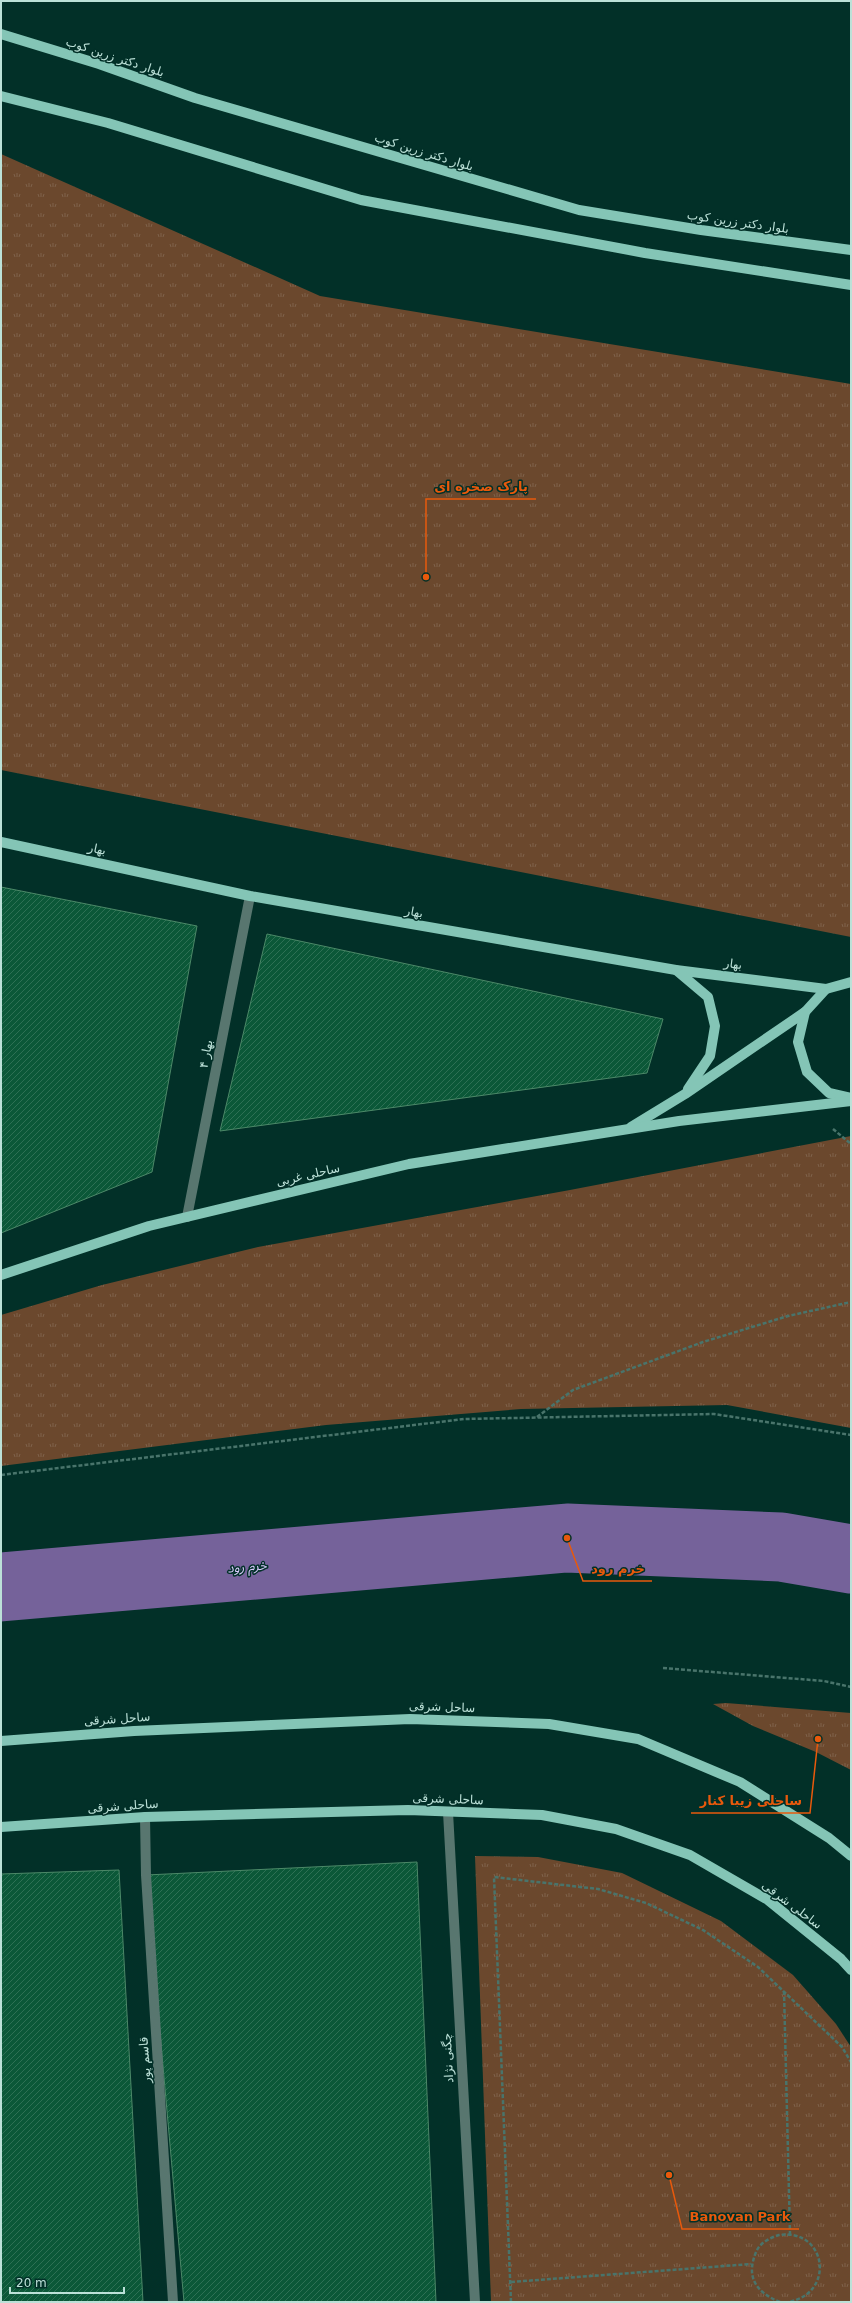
<svg xmlns="http://www.w3.org/2000/svg" width="852" height="2303" font-family="'DejaVu Sans','Noto Sans Arabic',sans-serif">
	<style>
		.park { fill: url(#park-tufts) }
		.lines { fill: none; stroke-linecap: round; stroke-linejoin: round }
		.river { stroke: #75629a; stroke-width: 69 }
		.building { fill: url(#building-hatch); stroke: #4c8968 }
		.path { stroke: #49746b; stroke-width: 2.5; stroke-dasharray: 4 2; stroke-linecap: butt }
		.minor { stroke: #58766f; stroke-width: 10 }
		.major { stroke: #84c5b6; stroke-width: 10 }
		.labels { text-anchor: middle; stroke-width: 3; stroke-linejoin: round; paint-order: stroke }
		.street-label { font-size: 12px; fill: #bce1d8; stroke: #023028 }
		.water-label { font-size: 13px; font-style: italic; fill: #dbccfe; stroke: #023028 }
		.leader { fill: none; stroke: #e8590c; stroke-width: 1.5 }
		.callout-dot { fill: #e8590c; stroke: #023028; stroke-width: 1.5 }
		.callout-label { font-size: 13px; text-anchor: middle; font-weight: bold; fill: #e8590c; stroke: #023028; stroke-width: 3; stroke-linejoin: round; paint-order: stroke }
	</style>
	<defs>
		<pattern id="park-tufts" width="24" height="20" patternUnits="userSpaceOnUse"><rect width="24" height="20" fill="#6b482d"/><path d="M3 7l-1-3M5 7V3M7 7l1-3M15 17l-1-3M17 17v-4M19 17l1-3" fill="none" stroke="#7e624b"/></pattern>
		<pattern id="building-hatch" width="6" height="6" patternUnits="userSpaceOnUse"><rect width="6" height="6" fill="#0b5838"/><path d="M-1 1l2-2M0 6l6-6M5 7l2-2" fill="none" stroke="#2d7054"/></pattern>
	</defs>
	<rect width="100%" height="100%" fill="#023028"/>
	<g class="park">
		<path d="M 1,154 L 320,296 L 851,384 L 851,937 L 1,770 Z"/>
		<path d="M 851,1136 L 851,1428 L 727,1405 L 521,1409 L 326,1425 L 1,1466 L 1,1315 L 102,1285 L 258,1247 L 570,1190 Z"/>
		<path d="M 726,1703 L 851,1713 L 851,1770 L 816,1752 L 753,1726 L 713,1704 Z"/>
		<path d="M 475,1856 L 538,1857 L 622,1873 L 721,1921 L 793,1975 L 836,2024 L 851,2047 L 851,2302 L 491,2302 Z"/>
	</g>
	<g class="lines">
		<path class="river" d="M 1,1587 L 567,1538 L 781,1547 L 851,1559"/>
	</g>
	<g class="building">
		<path d="M 1,887 L 197,926 L 152,1172 L 1,1233 Z"/>
		<path d="M 267,934 L 663,1019 L 647,1073 L 220,1131 Z"/>
		<path d="M 417,1862 L 436,2302 L 184,2302 L 146,1875 Z"/>
		<path d="M 119,1870 L 143,2302 L 1,2302 L 1,1874 Z"/>
	</g>
	<g class="lines">
		<g class="path">
			<path d="M 833,1129 L 851,1144"/>
			<path d="M 537,1417 L 573,1390 L 703,1342 L 788,1316 L 851,1302"/>
			<path d="M 1,1475 L 464,1419 L 714,1414 L 851,1435"/>
			<path d="M 663,1668 L 824,1681 L 851,1687"/>
			<path d="M 784,1991 L 790,2234"/>
			<path d="M 511,2282 L 751,2264"/>
			<path d="M 511,2302 L 494,1877 L 598,1889 L 646,1903 L 703,1930 L 758,1967 L 842,2047 L 851,2062"/>
			<path d="M 780,2302 C 755,2292 745,2276 757,2250 C 761,2242 772,2237 779,2235 C 827,2228 836,2294 788,2302"/>
		</g>
		<g class="minor">
			<path d="M 187,1217 L 250,896"/>
			<path d="M 448,1812 L 475,2302"/>
			<path d="M 145,1817 L 146,1875 L 173,2302"/>
		</g>
		<g class="major">
			<path d="M 1,34 L 99,64 L 195,98 L 579,210 L 701,230 L 851,250"/>
			<path d="M 1,96 L 108,123 L 361,200 L 645,253 L 851,285"/>
			<path d="M 1,842 L 250,896 L 676,970 L 826,989"/>
			<path d="M 676,970 L 708,997 L 715,1026 L 710,1056 L 688,1089"/>
			<path d="M 851,982 L 826,989 L 805,1012 L 798,1042 L 807,1072 L 829,1093 L 851,1098"/>
			<path d="M 631,1127 L 685,1094 L 805,1012"/>
			<path d="M 1,1275 L 149,1226 L 409,1164 L 679,1121 L 851,1101"/>
			<path d="M 1,1741 L 134,1731 L 410,1719 L 549,1724 L 638,1739 L 740,1782 L 829,1838 L 851,1856"/>
			<path d="M 1,1827 L 145,1817 L 408,1810 L 542,1815 L 616,1829 L 690,1855 L 768,1900 L 841,1959 L 851,1970"/>
		</g>
	</g>
	<g class="labels">
		<g class="street-label">
			<text transform="translate(115 57) rotate(18)" y="4">بلوار دکتر زرین کوب</text>
			<text transform="translate(424 152) rotate(17)" y="4">بلوار دکتر زرین کوب</text>
			<text transform="translate(738 222) rotate(8)" y="4">بلوار دکتر زرین کوب</text>
			<text transform="translate(97 849) rotate(12)" y="4">بهار</text>
			<text transform="translate(414 912) rotate(10)" y="4">بهار</text>
			<text transform="translate(733 964) rotate(7)" y="4">بهار</text>
			<text transform="translate(206 1054) rotate(-79)" y="4">بهار ۴</text>
			<text transform="translate(308 1175) rotate(-13)" y="4">ساحلی غربی</text>
			<text transform="translate(442 1707) rotate(2)" y="4">ساحل شرقی</text>
			<text transform="translate(117 1719) rotate(-4)" y="4">ساحل شرقی</text>
			<text transform="translate(448 1799) rotate(2)" y="4">ساحلی شرقی</text>
			<text transform="translate(123 1806) rotate(-4)" y="4">ساحلی شرقی</text>
			<text transform="translate(792 1905) rotate(37)" y="4">ساحلی شرقی</text>
			<text transform="translate(448 2058) rotate(-93)" y="4">چگنی نژاد</text>
			<text transform="translate(145 2060) rotate(-94)" y="4">قاسم پور</text>
		</g>
		<g class="water-label">
			<text transform="translate(247 1566) rotate(-5)" y="5">خرم رود</text>
		</g>
	</g>
	<path class="leader" d="M426 577L426 499H536M567 1538L583 1581H652M818 1739L810 1813H691M669 2175L682 2229H799"/>
	<g class="callout-dot">
		<circle cx="426" cy="577" r="4"/>
		<circle cx="567" cy="1538" r="4"/>
		<circle cx="818" cy="1739" r="4"/>
		<circle cx="669" cy="2175" r="4"/>
	</g>
	<g class="callout-label">
		<text x="481" y="491">پارک صخره ای</text>
		<text x="618" y="1573">خرم رود</text>
		<text x="751" y="1805">ساحلی زیبا کنار</text>
		<text x="740" y="2221">Banovan Park</text>
	</g>
	<rect width="852" height="2303" fill="none" stroke="#bce1d8" stroke-width="4"/>
	<path d="M10 2287v6h114v-6" fill="none" stroke="#bce1d8" stroke-width="2"/>
	<text x="16" y="2287" font-size="12" fill="#bce1d8" stroke="#023028" stroke-width="3" paint-order="stroke">20 m</text>
</svg>
